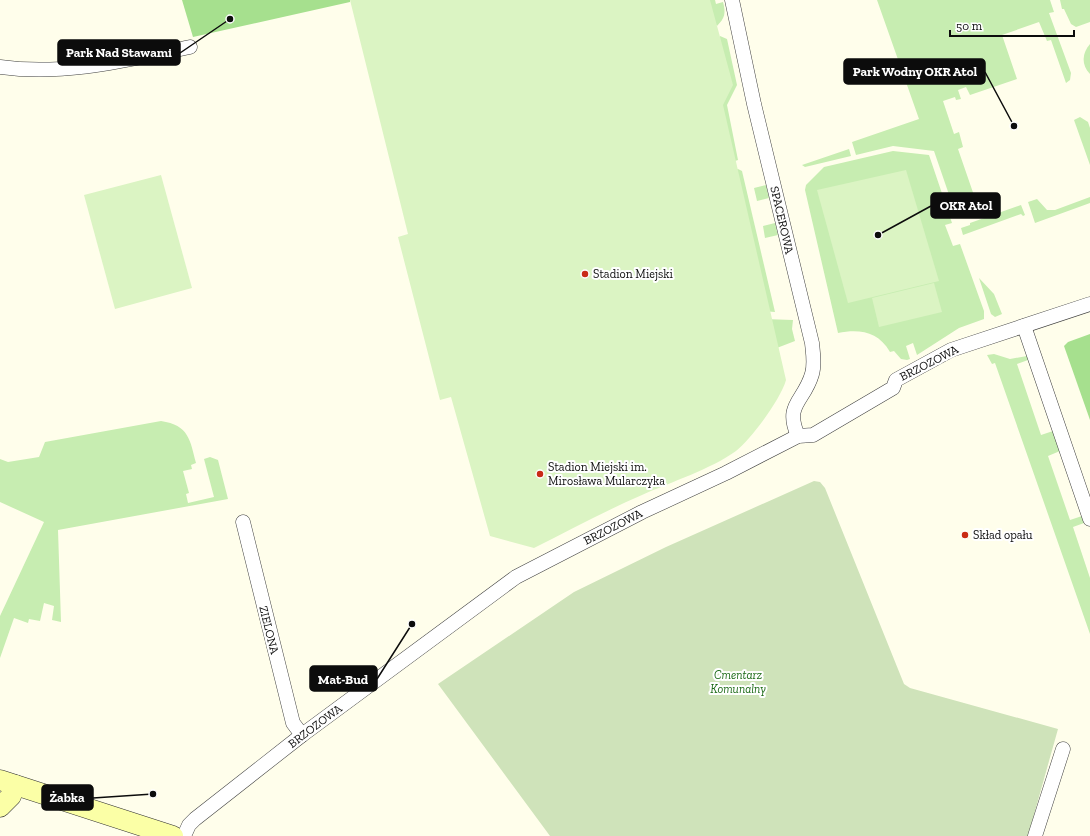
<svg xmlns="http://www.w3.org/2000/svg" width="1090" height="836" font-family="'Zilla Slab',serif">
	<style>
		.green { fill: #c7edb1 }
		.forest { fill: #a6e08e }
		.cemetery { fill: #cfe3ba }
		.pitch { fill: #dbf4c3 }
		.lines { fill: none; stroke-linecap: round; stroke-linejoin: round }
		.street-casing { stroke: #3f3f3f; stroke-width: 15 }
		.secondary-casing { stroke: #2e2e2e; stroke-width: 21 }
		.street { stroke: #fff; stroke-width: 14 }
		.secondary { stroke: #fbffa6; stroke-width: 20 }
		.poi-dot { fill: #c92a17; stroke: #fff; stroke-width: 1.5 }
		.labels { text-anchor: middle; stroke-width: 4; stroke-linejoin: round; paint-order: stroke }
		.street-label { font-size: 12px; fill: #0c0c0c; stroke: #fff }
		.poi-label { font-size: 12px; fill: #0c0c0c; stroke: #fff; text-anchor: start }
		.park-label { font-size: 12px; font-style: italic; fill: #1b6a16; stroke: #fff }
		.leader { fill: none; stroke: #0c0c0c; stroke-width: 1.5 }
		.callout-dot { fill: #0c0c0c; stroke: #fff; stroke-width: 1.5 }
		.callout { fill: #0c0c0c; stroke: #0c0c0c; stroke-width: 1.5 }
		.callout-label { font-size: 13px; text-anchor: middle; font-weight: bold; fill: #fff }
	</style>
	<rect width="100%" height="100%" fill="#fffeeb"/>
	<g class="green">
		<path d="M 698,0 L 715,0 L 716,4 L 723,2 C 726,13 725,18 717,26 Z"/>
		<path d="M 877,0 L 1050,0 L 1054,12 L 1049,13 L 1071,73 L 1070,80 L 1066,83 L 1051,40 L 1047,41 L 1039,22 L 1002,35 L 1017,79 L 970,95 L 966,87 L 958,90 L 961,99 L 956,100 L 955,97 L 943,101 L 954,134 L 959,132 L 963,147 L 958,149 L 978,207 L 956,215 L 934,151 L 893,146 L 856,155 L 852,142 L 919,119 Z"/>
		<path d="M 1060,0 L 1090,0 L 1090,22 L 1076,27 L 1071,24 L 1064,9 L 1062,9 Z"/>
		<path d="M 720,36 L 727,39 L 737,85 L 727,105 L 738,160 L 723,165 Z"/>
		<path d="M 1090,44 L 1090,74 C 1081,65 1082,53 1090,44 Z"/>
		<path d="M 1080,117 L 1088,122 L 1090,128 L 1090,165 L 1074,120 Z"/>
		<path d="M 849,149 L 851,156 L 805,167 L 802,165 Z"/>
		<path d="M 893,151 L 929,155 L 952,223 L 945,225 L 953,246 L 960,244 L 984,311 L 984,319 L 959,328 L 917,355 L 913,343 L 906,346 L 910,359 L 907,360 L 901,359 L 894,351 L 890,352 C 878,331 859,329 838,333 L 805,190 L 806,185 L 824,167 Z"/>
		<path d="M 738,169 L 742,171 L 775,312 L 762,311 L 726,172 Z"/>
		<path d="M 766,185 L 769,198 L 757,201 L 754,188 Z"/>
		<path d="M 1090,197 L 1090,203 L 1035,223 L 1028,202 L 1037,199 L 1047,210 L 1055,210 Z"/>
		<path d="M 1021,205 L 1025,215 L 1023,216 L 1021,214 L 963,235 L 961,228 L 970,225 L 970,223 Z"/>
		<path d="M 775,223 L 778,235 L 765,238 L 763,226 Z"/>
		<path d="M 979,278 L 994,294 L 1002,314 L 995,317 L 991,314 Z"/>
		<path d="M 764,319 L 793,320 L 792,329 L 795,341 L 769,351 Z"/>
		<path d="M 994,354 L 1010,359 L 1027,356 L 1028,360 L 1017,364 L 1041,435 L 1053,431 L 1060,451 L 1048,456 L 1070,520 L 1082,516 L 1084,523 L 1073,527 L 1090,578 L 1090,634 L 995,363 L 992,364 L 987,355 Z"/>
		<path d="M 161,421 C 189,425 190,440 196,463 L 191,465 L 192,469 L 183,471 L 189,493 L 186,494 L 188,503 L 214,497 L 204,459 L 210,457 L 218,460 L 228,499 L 58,530 L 61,622 L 52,620 L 54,606 L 44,603 L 40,621 L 29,619 L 28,623 L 14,618 L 0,658 L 0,616 L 44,522 L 0,502 L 0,459 L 8,462 L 39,457 L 45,442 Z"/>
	</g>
	<g class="forest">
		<path d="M 182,0 L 350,0 L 350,2 L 193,37 Z"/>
		<path d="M 1090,334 L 1090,420 L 1064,346 L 1068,342 Z"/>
	</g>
	<path class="cemetery" d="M 814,481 L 820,482 L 825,488 L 904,684 L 910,688 L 1058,729 L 1028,836 L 550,836 L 438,684 L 574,592 L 666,547 Z"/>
	<g class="pitch">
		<path d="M 350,0 L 710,0 L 733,85 L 723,105 L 786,380 C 781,399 751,439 736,451 C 711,469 671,482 642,495 C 605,511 570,530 534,548 L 490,536 L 451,397 L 440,400 L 398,237 L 408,234 Z"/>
		<path d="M 906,170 L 939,281 L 848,303 L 817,190 Z"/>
		<path d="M 161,175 L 192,288 L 115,309 L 84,195 Z"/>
		<path d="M 934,283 L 942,312 L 879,327 L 872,298 Z"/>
	</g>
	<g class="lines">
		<g class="street-casing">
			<g id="street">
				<path d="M 732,0 L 754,104 L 812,343 C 813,353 815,364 812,374 C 804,402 784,404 798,436"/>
				<path d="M 0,67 C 64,76 127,60 190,47"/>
				<path d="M 1024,326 L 1090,519"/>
				<path d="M 243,522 L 293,723 L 302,735"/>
				<path d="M 184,836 L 189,825 L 195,819 L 302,735 L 516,577 L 642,512 L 726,473 L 798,436 L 813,435 L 893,388 L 896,380 L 951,350 L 1090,304"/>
				<path d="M 1035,836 L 1063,749"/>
			</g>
		</g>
		<g class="secondary-casing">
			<g id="secondary">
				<path d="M 0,780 L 173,836"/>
				<path d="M 0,807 L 11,796 L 15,785"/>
			</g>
		</g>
		<use href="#street" class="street"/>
		<use href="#secondary" class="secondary"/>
	</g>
	<g class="poi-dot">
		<circle cx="585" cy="274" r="4"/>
		<circle cx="540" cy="474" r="4"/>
		<circle cx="965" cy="535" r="4"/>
	</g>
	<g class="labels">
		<g class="street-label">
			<text transform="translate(782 220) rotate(77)" y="4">SPACEROWA</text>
			<text transform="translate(929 363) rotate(-27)" y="4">BRZOZOWA</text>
			<text transform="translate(613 527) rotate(-27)" y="4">BRZOZOWA</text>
			<text transform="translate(269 630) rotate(76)" y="4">ZIELONA</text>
			<text transform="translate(315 726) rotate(-37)" y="4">BRZOZOWA</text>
		</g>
		<g class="poi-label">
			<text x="593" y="278">Stadion Miejski</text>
			<text x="548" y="471">Stadion Miejski im.<tspan x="548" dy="14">Mirosława Mularczyka</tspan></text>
			<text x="973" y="539">Skład opału</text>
		</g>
		<g class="park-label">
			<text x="738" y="679">Cmentarz<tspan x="738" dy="14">Komunalny</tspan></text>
		</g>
	</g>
	<path class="leader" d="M230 19L180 53M1014 126L985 72M878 235L931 206M412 624L377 679M153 794L93 798"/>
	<g class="callout-dot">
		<circle cx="230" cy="19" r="4"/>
		<circle cx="1014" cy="126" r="4"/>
		<circle cx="878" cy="235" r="4"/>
		<circle cx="412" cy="624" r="4"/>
		<circle cx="153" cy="794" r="4"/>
	</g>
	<g class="callout">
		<rect x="58" y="40" width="122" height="25" rx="4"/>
		<rect x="844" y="59" width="141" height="25" rx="4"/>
		<rect x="931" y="193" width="69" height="25" rx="4"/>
		<rect x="310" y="666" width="67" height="25" rx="4"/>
		<rect x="42" y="785" width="51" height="25" rx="4"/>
	</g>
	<g class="callout-label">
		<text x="119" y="57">Park Nad Stawami</text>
		<text x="915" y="76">Park Wodny OKR Atol</text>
		<text x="966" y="210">OKR Atol</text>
		<text x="343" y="684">Mat-Bud</text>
		<text x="67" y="802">Żabka</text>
	</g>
	<path d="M950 30v6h124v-6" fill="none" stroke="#0c0c0c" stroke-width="2"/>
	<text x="956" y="30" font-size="12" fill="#0c0c0c" stroke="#ffffff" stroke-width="3" paint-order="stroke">50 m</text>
</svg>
